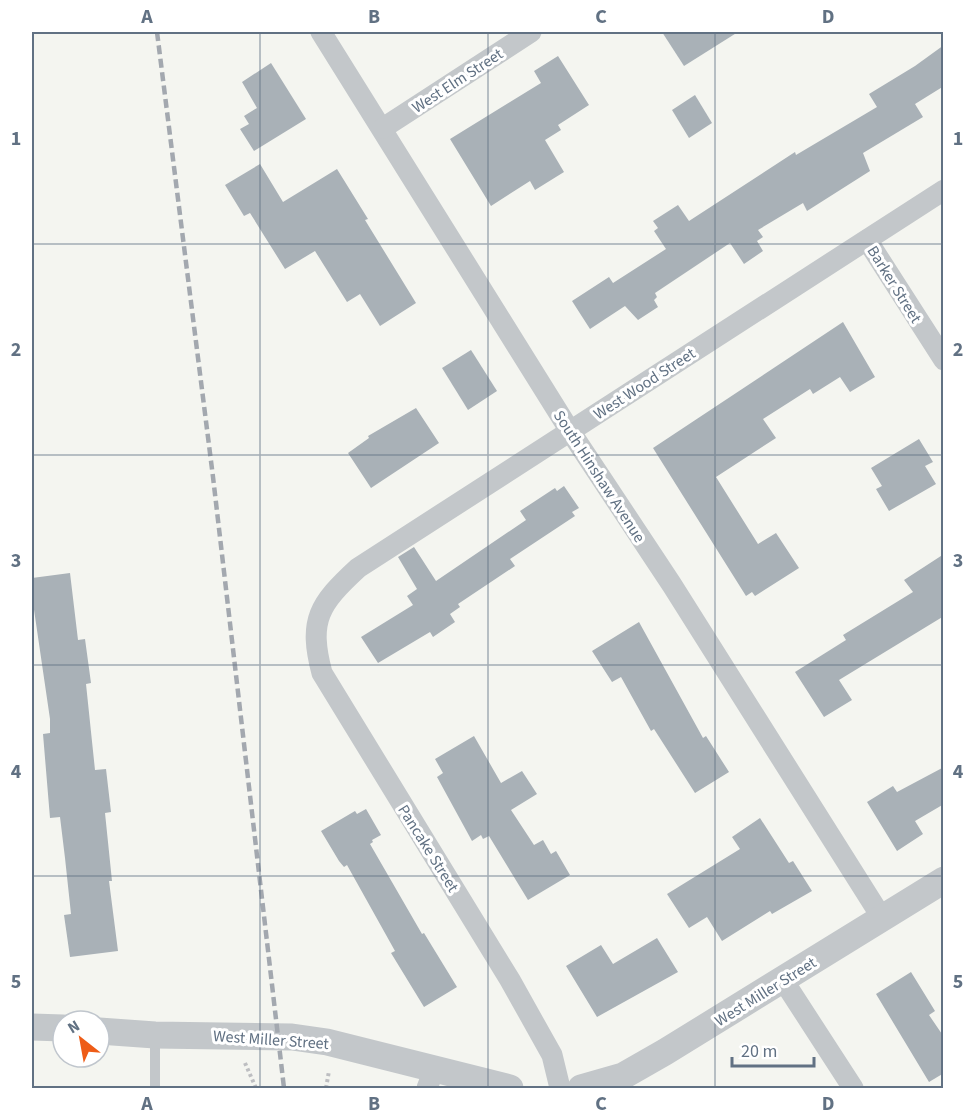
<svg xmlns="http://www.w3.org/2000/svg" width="975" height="1120" font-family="'Source Sans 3',sans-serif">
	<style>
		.building { fill: #a9b1b7 }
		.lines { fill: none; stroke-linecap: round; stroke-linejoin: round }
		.path { stroke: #bdbec1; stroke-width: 4; stroke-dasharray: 3 3; stroke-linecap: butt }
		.service { stroke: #c3c7ca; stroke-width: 10 }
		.minor { stroke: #c3c7ca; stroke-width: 21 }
		.tertiary { stroke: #c3c7ca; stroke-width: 27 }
		.rail { stroke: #a3a8af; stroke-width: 4.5; stroke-dasharray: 9 4.5; stroke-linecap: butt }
		.grid { fill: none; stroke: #617183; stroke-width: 1.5; stroke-opacity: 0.55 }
		.labels { text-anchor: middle; stroke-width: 6; stroke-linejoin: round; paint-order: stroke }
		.street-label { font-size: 16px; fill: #617183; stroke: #fff }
		.neatline { fill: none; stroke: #617183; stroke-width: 2 }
		.grid-label { font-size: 20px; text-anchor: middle; font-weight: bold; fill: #617183 }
	</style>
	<rect width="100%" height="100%" fill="#f4f5f0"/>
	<g class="building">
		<path d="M 662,32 L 738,32 L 684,66 Z"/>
		<path d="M 944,45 L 944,86 L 915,104 L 923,117 L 863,153 L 870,171 L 807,211 L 803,203 L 758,230 L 763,237 L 757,241 L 763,251 L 744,264 L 730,243 L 655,293 L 657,297 L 654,300 L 658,307 L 638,320 L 625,306 L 590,329 L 572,301 L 609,277 L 613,283 L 666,249 L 654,231 L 658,228 L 653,221 L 678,205 L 689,221 L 795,152 L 796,155 L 877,107 L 869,94 L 915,66 Z"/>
		<path d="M 558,56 L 589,105 L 558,125 L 561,130 L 545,140 L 564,172 L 535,190 L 530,181 L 491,206 L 450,139 L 541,83 L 534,71 Z"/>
		<path d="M 271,63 L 306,119 L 254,151 L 240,129 L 249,124 L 244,116 L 257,108 L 242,82 Z"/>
		<path d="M 695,95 L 712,123 L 689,138 L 672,110 Z"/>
		<path d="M 260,164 L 283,202 L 337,169 L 368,219 L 365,220 L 416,303 L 380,326 L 360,294 L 347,302 L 315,251 L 285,269 L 250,213 L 244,216 L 225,185 Z"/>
		<path d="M 843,322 L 875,377 L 850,392 L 840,377 L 813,394 L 810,389 L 763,419 L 776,438 L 716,477 L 758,544 L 776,533 L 799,568 L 755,596 L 752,592 L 746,596 L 653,448 Z"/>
		<path d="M 471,350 L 497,391 L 468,410 L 442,368 Z"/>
		<path d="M 416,408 L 439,443 L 371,488 L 348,453 L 369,438 L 368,436 Z"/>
		<path d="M 919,439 L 933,462 L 925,466 L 936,484 L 889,511 L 876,489 L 882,486 L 871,468 Z"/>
		<path d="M 564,486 L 579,508 L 572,512 L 575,516 L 510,559 L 515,566 L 458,604 L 460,607 L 450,614 L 455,622 L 433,637 L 430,632 L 378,663 L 361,637 L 413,605 L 407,596 L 417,589 L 398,557 L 414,547 L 436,581 L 526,520 L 520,511 L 555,488 L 557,491 Z"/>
		<path d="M 944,554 L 944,616 L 839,680 L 852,700 L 824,717 L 795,672 L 846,640 L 843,635 L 913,592 L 904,580 Z"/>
		<path d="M 70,573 L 78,640 L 85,639 L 91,683 L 86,684 L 95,770 L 106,769 L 111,812 L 105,813 L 112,881 L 109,881 L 118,951 L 70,957 L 64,915 L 71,914 L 65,858 L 60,817 L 50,818 L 43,734 L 50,733 L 50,719 L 32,596 L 32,578 Z"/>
		<path d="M 639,622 L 703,738 L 706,736 L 729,772 L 695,793 L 654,729 L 651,731 L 621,677 L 612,682 L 592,651 Z"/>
		<path d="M 474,736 L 501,783 L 522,771 L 537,794 L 511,810 L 534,845 L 543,840 L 551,854 L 556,851 L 570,875 L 528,900 L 489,836 L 483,839 L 481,835 L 472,841 L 437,777 L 443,773 L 435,759 Z"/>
		<path d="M 944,767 L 944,804 L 915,821 L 923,834 L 897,851 L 867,802 L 893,786 L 897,792 Z"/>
		<path d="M 366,809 L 381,835 L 372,840 L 373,842 L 370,844 L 422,934 L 424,933 L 457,987 L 424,1007 L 391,953 L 395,951 L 347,865 L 344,867 L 339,861 L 321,831 L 355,811 L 357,814 Z"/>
		<path d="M 760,818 L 789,863 L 793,861 L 812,891 L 772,914 L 770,911 L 722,941 L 707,917 L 689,928 L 667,894 L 740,849 L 732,837 Z"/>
		<path d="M 657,938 L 678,972 L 597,1017 L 566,966 L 601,945 L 613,964 Z"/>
		<path d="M 911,972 L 935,1011 L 929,1015 L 944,1037 L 944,1073 L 929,1082 L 876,994 Z"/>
	</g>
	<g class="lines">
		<g class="path">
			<path d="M 245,1063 L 256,1088"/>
			<path d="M 326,1088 L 329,1071"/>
		</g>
		<path class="service" d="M 155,1088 L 155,1036"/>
		<g class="minor">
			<path d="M 321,32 L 570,431 L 672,585 L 882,918"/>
			<path d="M 383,128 L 531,32"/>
			<path d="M 867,240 L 944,360"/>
			<path d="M 783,980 L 853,1088"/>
			<path d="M 427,1088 L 434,1070"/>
			<path d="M 560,1088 L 552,1055 L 510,980 L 322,673 C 308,620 319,604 358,568 L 944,190"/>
		</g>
		<g class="tertiary">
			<path d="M 32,1027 L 63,1028"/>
			<path d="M 99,1031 L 155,1035 L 292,1037 L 327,1042 L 510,1088"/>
			<path d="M 581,1088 L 623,1076 L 665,1052 L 944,880"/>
		</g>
		<path class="rail" d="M 157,32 L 213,477 L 284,1088"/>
	</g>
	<path class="grid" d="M 260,32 L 260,1088M 488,32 L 488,1088M 715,32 L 715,1088M 32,244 L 944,244M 32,455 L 944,455M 32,665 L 944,665M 32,876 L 944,876"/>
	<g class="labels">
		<g class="street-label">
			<text transform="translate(457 80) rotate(-33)" y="6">West Elm Street</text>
			<text transform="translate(895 284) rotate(58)" y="6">Barker Street</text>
			<text transform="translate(644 383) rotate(-33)" y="6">West Wood Street</text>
			<text transform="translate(600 476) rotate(57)" y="6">South Hinshaw Avenue</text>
			<text transform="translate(429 848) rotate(58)" y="6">Pancake Street</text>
			<text transform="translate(765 991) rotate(-32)" y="6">West Miller Street</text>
			<text transform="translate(271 1039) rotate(4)" y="6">West Miller Street</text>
		</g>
	</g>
	<rect width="975" height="1120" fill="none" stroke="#ffffff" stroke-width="66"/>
	<g transform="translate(81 1039) rotate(329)"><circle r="28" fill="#ffffff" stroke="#c0c6cd" stroke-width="1.5"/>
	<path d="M0-4.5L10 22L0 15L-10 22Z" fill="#ee5c17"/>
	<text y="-9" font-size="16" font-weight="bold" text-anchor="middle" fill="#617183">N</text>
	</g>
	<path d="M732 1057v9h82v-9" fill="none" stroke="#617183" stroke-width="3"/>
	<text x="741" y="1057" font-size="18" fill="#617183" stroke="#ffffff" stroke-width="4.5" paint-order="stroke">20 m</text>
	<rect x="33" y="33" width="909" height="1054" class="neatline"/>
	<g class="grid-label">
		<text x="147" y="23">A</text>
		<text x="374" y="23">B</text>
		<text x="601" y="23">C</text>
		<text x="828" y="23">D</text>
		<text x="16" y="145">1</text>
		<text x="958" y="145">1</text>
		<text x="16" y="356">2</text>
		<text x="958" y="356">2</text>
		<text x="16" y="567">3</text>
		<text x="958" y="567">3</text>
		<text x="16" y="778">4</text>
		<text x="958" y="778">4</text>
		<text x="16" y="988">5</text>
		<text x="958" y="988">5</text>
		<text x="147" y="1110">A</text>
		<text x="374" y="1110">B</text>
		<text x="601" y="1110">C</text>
		<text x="828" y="1110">D</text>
	</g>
</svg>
